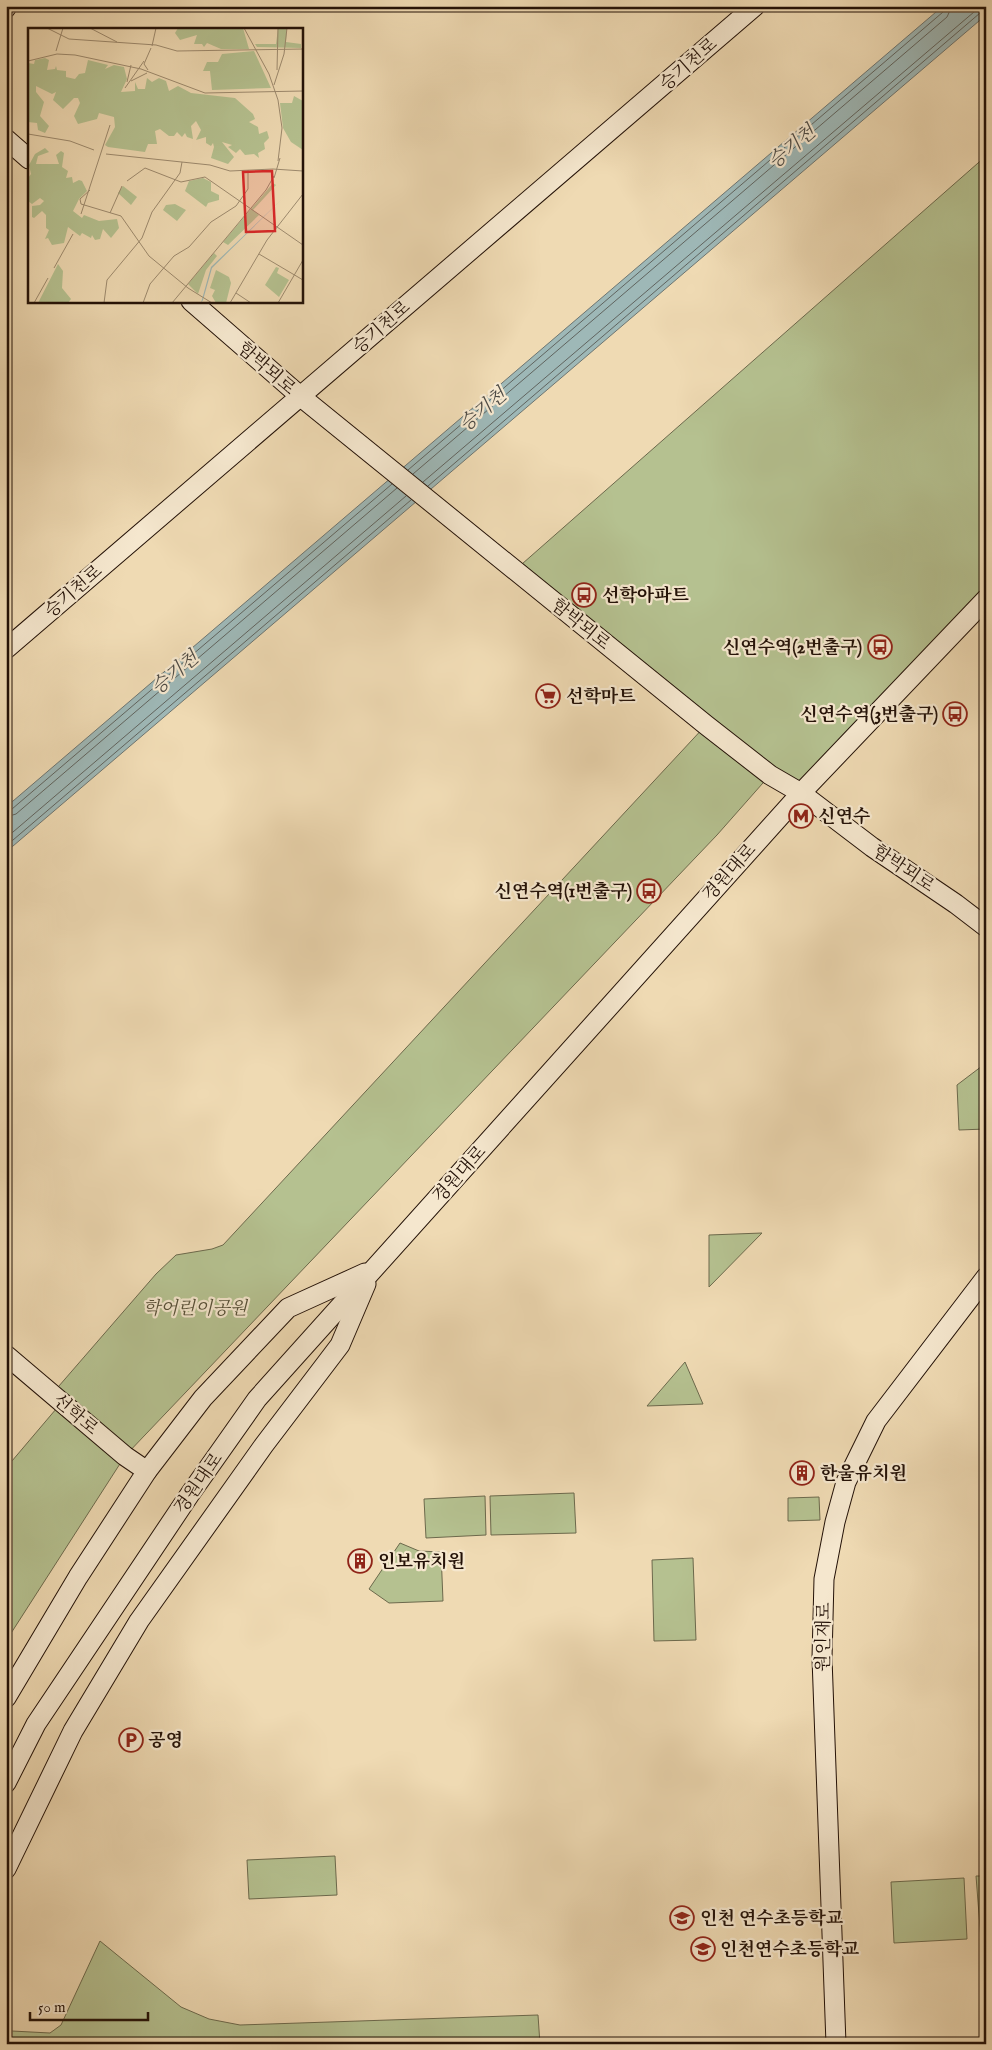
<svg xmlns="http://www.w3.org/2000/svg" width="992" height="2050" font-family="'IM FELL English','Noto Serif KR',serif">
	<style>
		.green { fill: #b5c190; stroke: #6c694c }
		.water { fill: #9eb8b7; stroke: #6d7571 }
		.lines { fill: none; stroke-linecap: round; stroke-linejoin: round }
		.shore { stroke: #60645f; stroke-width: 1 }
		.secondary-casing { stroke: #231107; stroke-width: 21 }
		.secondary { stroke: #f5e7ce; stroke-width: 19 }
		.labels { text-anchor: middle; stroke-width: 4.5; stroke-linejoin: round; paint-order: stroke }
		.street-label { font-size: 18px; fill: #231107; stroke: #f5e7ce }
		.poi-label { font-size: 18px; font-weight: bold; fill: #231107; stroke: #f5e7ce; text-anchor: start }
		.park-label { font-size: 18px; font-style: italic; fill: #564f37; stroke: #f5e7ce }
		.water-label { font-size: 19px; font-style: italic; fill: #4e4b45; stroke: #f5e7ce }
		.inset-road { fill: none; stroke: #9d8a6e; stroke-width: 1 }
		.view { fill: #d62828; fill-opacity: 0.15; stroke: #d62828; stroke-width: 2.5 }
		.inset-edge { fill: none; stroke: #231107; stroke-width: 2.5 }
	</style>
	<rect width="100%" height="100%" fill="#efdab3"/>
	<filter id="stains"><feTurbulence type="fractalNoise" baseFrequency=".004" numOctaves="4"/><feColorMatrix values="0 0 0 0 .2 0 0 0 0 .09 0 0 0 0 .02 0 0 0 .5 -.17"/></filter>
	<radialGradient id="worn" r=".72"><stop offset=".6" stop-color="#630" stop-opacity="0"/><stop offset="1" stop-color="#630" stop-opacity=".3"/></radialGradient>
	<g class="green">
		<path d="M 986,156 L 986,594 L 801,793 L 514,571 Z"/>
		<path d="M 706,725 L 770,775 L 717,835 L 125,1456 L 6,1641 L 6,1468 L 62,1402 L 52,1394 L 156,1274 L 176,1255 L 212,1249 L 223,1245 Z"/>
		<path d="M 986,1063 L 986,1129 L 959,1130 L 957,1085 Z"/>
		<path d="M 762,1233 L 709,1287 L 709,1235 Z"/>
		<path d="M 685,1362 L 703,1404 L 647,1406 Z"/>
		<path d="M 574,1493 L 576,1533 L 491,1535 L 490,1496 Z"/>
		<path d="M 485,1496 L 486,1535 L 426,1538 L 424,1499 Z"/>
		<path d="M 819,1497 L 820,1520 L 788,1521 L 788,1498 Z"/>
		<path d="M 400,1543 L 419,1551 L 441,1552 L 443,1601 L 389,1603 L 369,1589 Z"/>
		<path d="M 693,1558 L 696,1640 L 654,1641 L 652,1560 Z"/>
		<path d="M 335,1856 L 337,1895 L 249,1899 L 247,1860 Z"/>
		<path d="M 976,1876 L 986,1876 L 986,1939 L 981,1940 Z"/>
		<path d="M 964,1878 L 967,1939 L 894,1943 L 891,1882 Z"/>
		<path d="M 100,1941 L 181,2007 L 209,2019 L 240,2025 L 538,2015 L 540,2044 L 6,2044 L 6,2028 L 12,2031 L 50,2033 L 61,2025 Z"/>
	</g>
	<path class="water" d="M 943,6 L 986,6 L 986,15 L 6,852 L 6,807 Z"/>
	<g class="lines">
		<g class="shore">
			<path d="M 408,470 L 943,12 L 945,6"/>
			<path d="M 413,474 L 947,17 L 952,6"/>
			<path d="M 423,482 L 981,6"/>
			<path d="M 428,486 L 980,13 L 986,12"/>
			<path d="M 6,811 L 12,809 L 392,484"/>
			<path d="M 6,817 L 16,814 L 397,488"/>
			<path d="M 6,838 L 406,496"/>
			<path d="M 6,846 L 411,500"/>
		</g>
		<g class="secondary-casing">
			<g id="secondary">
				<path d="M 6,8 L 7,6"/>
				<path d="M 6,139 L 29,159"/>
				<path d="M 191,301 L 300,396 L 706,725 L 770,775 L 801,793 L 872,847 L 956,904 L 986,927"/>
				<path d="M 6,649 L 755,6"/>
				<path d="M 6,1355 L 125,1456 L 147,1471"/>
				<path d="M 6,1698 L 78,1577 L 147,1471 L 203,1398 L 288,1308 L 365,1273"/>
				<path d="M 6,1783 L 36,1724 L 190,1494 L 257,1399 L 801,793 L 986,599"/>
				<path d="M 6,1869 L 73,1731 L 139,1621 L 264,1445 L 340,1345 L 366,1284"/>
				<path d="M 836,2044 L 822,1658 L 824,1579 L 835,1522 L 846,1482 L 876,1421 L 986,1277"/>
			</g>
		</g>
		<use href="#secondary" class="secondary"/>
	</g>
	<defs>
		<g id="bus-ring" transform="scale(1.25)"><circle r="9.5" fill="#f5e7ce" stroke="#8f2418" stroke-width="1.5"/><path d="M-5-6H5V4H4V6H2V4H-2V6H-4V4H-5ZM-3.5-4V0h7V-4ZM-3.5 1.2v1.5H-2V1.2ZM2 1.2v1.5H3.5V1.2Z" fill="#8f2418"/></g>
		<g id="supermarket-ring" transform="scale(1.25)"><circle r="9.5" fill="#f5e7ce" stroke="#8f2418" stroke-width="1.5"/><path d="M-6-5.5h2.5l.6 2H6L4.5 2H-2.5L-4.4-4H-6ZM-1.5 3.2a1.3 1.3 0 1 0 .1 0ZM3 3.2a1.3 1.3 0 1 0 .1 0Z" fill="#8f2418"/></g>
		<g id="metro-ring" transform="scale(1.25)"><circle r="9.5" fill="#f5e7ce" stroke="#8f2418" stroke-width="1.5"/><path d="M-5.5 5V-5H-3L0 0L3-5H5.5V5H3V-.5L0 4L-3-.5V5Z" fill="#8f2418"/></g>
		<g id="building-ring" transform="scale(1.25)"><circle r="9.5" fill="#f5e7ce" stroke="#8f2418" stroke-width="1.5"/><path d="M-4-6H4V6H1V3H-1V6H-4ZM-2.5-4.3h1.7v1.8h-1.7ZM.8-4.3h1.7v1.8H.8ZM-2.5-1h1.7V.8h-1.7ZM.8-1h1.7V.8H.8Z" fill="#8f2418"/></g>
		<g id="parking-ring" transform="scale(1.25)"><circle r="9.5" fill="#f5e7ce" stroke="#8f2418" stroke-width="1.5"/><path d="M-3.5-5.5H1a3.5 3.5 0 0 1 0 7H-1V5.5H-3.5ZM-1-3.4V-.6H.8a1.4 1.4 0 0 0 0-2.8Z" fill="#8f2418"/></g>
		<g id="school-ring" transform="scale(1.25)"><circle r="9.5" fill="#f5e7ce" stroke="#8f2418" stroke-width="1.5"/><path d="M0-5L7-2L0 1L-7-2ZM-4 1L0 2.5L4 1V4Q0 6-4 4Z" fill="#8f2418"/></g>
	</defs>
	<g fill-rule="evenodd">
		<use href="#bus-ring" x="584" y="595"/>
		<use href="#bus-ring" x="880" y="647"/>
		<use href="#supermarket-ring" x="548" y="696"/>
		<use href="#bus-ring" x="955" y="714"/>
		<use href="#metro-ring" x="801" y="816"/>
		<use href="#bus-ring" x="649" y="891"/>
		<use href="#building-ring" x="802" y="1473"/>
		<use href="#building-ring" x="360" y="1561"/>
		<use href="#parking-ring" x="131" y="1740"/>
		<use href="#school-ring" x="682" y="1918"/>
		<use href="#school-ring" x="703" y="1949"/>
	</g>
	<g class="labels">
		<g class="street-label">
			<text transform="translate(688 64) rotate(-41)" y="6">승기천로</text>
			<text transform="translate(381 327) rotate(-41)" y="6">승기천로</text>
			<text transform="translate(267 368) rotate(41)" y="6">함박뫼로</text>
			<text transform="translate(73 591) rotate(-41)" y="6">승기천로</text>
			<text transform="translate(581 624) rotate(39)" y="6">함박뫼로</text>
			<text transform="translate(904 868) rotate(34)" y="6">함박뫼로</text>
			<text transform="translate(729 872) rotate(-48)" y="6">경원대로</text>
			<text transform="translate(459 1174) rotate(-48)" y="6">경원대로</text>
			<text transform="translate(76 1414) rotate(40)" y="6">선학로</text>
			<text transform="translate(198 1483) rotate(-55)" y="6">경원대로</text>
			<text transform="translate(823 1637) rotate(-89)" y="6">원인재로</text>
		</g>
		<g class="poi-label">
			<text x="602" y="601">선학아파트</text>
			<text x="862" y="653" text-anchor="end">신연수역(2번출구)</text>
			<text x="566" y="702">선학마트</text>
			<text x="938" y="720" text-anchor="end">신연수역(3번출구)</text>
			<text x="818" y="822">신연수</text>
			<text x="632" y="897" text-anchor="end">신연수역(1번출구)</text>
			<text x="820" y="1479">한울유치원</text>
			<text x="378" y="1567">인보유치원</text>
			<text x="148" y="1746">공영</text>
			<text x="700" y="1924">인천 연수초등학교</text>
			<text x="720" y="1955">인천연수초등학교</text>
		</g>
		<g class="park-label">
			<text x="195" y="1314">학어린이공원</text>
		</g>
		<g class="water-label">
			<text transform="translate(791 146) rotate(-40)" y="7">승기천</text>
			<text transform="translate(482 409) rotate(-40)" y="7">승기천</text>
			<text transform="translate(174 672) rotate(-40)" y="7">승기천</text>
		</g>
	</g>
	<g transform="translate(28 28)">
		<rect width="275" height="275" fill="#efdab3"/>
		<path d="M 150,0 L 215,0 L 221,21 L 193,21 L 179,15 L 176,19 L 174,16 L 166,16 L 169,7 L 152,12 L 147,5 ZM 250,0 L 259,0 L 258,14 L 273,16 L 273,20 L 229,19 L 227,16 L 248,16 ZM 226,23 L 243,60 L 184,62 L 182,43 L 175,43 L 179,34 L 190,34 L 194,26 ZM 17,30 L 21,32 L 19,42 L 27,41 L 28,38 L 29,42 L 38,43 L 38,49 L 47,51 L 51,46 L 57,45 L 60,32 L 80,37 L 77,41 L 86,37 L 96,39 L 99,51 L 93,64 L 107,63 L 107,54 L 110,61 L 117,61 L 119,50 L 124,54 L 131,50 L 138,53 L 141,63 L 150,58 L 163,65 L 207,70 L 225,86 L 227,91 L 221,94 L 230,99 L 231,106 L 239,103 L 241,110 L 236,115 L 237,121 L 230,125 L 231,130 L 226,126 L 217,127 L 212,121 L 208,125 L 200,119 L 204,117 L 194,114 L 206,129 L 200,136 L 183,130 L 186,119 L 185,115 L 183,118 L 178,115 L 178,109 L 168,112 L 173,102 L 168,93 L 163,98 L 165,111 L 159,109 L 157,105 L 154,109 L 149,104 L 146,108 L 141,108 L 132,101 L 127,103 L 129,116 L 120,116 L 117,124 L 80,119 L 77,117 L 87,99 L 86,89 L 71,85 L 69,91 L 50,96 L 46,88 L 52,75 L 50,70 L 46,70 L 35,81 L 25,72 L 28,64 L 24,66 L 8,58 L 8,64 L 16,74 L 12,88 L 21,98 L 17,105 L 10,102 L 9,95 L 0,94 L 0,35 L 6,36 L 7,32 ZM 266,68 L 275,73 L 275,122 L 263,114 L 255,100 L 252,75 L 264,75 ZM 17,120 L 21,124 L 10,128 L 8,136 L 31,136 L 28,127 L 33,123 L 36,125 L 34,139 L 40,143 L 38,150 L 44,149 L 45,155 L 51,152 L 54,153 L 59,163 L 51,171 L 45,183 L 54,190 L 56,187 L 71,193 L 89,191 L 91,200 L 83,210 L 75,201 L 72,211 L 67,212 L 64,207 L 63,210 L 54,205 L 52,208 L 40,199 L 36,215 L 24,217 L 20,210 L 17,211 L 21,202 L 18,200 L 18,187 L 14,183 L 6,190 L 4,189 L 4,178 L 12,177 L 16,173 L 12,170 L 4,176 L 0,173 L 0,150 L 3,146 L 1,137 L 7,126 ZM 175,150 L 183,154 L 183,163 L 191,167 L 191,172 L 180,175 L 178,179 L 157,163 L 161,153 ZM 245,155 L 248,157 L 225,182 L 231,187 L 200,217 L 195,214 ZM 95,158 L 109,169 L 103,177 L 90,165 ZM 147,176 L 158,182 L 149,193 L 135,182 L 138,177 ZM 186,225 L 189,228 L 178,242 L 170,266 L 160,256 ZM 30,236 L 35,243 L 34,260 L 43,271 L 40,275 L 10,275 ZM 248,239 L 251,240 L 249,245 L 261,252 L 251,269 L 237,257 ZM 188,242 L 201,249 L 203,255 L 198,275 L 188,275 L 184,268 L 187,262 L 182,260 Z" fill="#b5c190"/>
		<path d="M 275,143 L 253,172 L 184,240 L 175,272 L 173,275 L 183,239 L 253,172 Z" fill="#9eb8b7"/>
		<path class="inset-road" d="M 19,0 L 41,11 L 128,17 L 149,23 L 275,21M 62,0 L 89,14M 216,0 L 241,46 L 250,72 L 254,100 L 250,133M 124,18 L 128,0M 28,23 L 35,0M 0,33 L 29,26 L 47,27 L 113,41 L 177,65 L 275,63M 120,42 L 116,36 L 123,20M 249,42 L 250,0M 103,53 L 119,45M 99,54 L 103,37M 246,57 L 256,26 L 259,0M 97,60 L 116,33M 0,106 L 42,113 L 66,122M 78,126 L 182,137 L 202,143 L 245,141 L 275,143M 246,150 L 252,130M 99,153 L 117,140 L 153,154 L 177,149 L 275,217M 62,162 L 52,171 L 53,176 L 93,188 L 121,228 L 160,260 L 184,275M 82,185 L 94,158M 53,186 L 82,97M 231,226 L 275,252M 26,240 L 45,206M 208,265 L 223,275M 6,275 L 20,250M 76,275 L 79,252 L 114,210 L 124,184 L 152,145 L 154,134M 115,275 L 122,256 L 146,228 L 161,219 L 183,194 L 208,178 L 220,161 L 220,142M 144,275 L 238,162 L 246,148M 202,275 L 239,212 L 275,166M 250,275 L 275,232"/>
		<path class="view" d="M 244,143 L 247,203 L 218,204 L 215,144 Z"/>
		<rect width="275" height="275" class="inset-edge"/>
	</g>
	<rect width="992" height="2050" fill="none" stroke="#efdab3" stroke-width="25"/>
	<rect x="8" y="8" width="977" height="2035" fill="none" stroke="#231107" stroke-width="2.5"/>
	<rect x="12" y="12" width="967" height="2025" fill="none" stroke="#231107"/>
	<path d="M30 2012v8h118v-8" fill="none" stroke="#231107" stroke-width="2.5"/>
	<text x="38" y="2012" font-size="15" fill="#231107" stroke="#f5e7ce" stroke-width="4" paint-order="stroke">50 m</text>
	<rect width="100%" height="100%" filter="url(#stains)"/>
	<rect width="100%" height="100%" fill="url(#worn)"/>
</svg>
